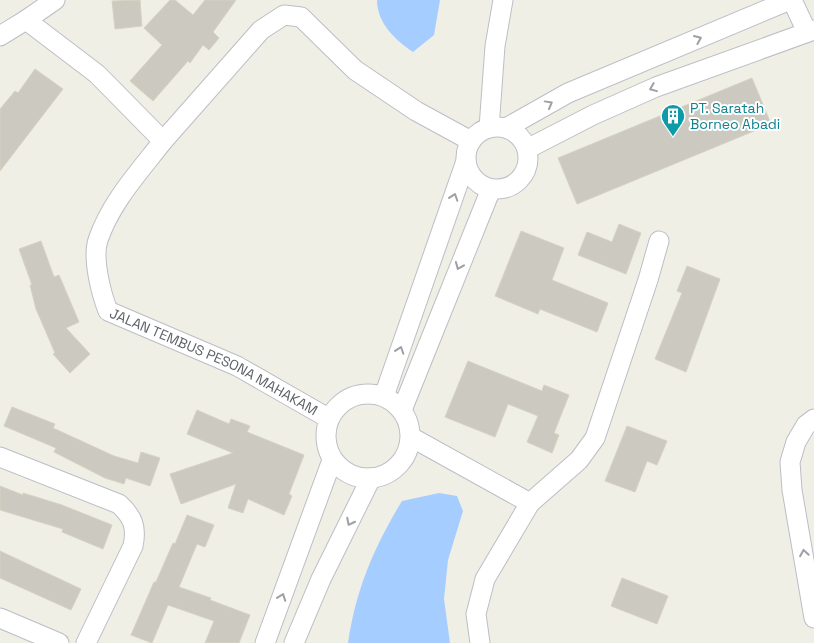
<svg xmlns="http://www.w3.org/2000/svg" width="814" height="643" font-family="'Space Grotesk',sans-serif">
	<style>
		.water { fill: #a6cdff }
		.building { fill: #ccc9c1; stroke: #d6d2c2 }
		.lines { fill: none; stroke-linecap: round; stroke-linejoin: round }
		.minor-casing { stroke: #bcbec5; stroke-width: 21 }
		.minor { stroke: #fff; stroke-width: 19 }
		.oneway { stroke: #9da0a4 }
		.labels { text-anchor: middle; stroke-width: 4; stroke-linejoin: round; paint-order: stroke }
		.culture-label { font-size: 14px; fill: #0d838f; stroke: #fff; text-anchor: start }
		.street-label { font-size: 14px; fill: #5c6067; stroke: #fff }
	</style>
	<rect width="100%" height="100%" fill="#f0efe5"/>
	<g class="water">
		<path d="M 377,0 L 440,0 L 434,35 L 413,52 C 395,40 377,23 377,0 Z"/>
		<path d="M 439,493 L 457,496 L 463,511 L 448,560 L 444,599 L 450,643 L 348,643 C 356,589 374,547 402,501 Z"/>
	</g>
	<g class="building">
		<path d="M 140,0 L 142,26 L 115,29 L 112,1 Z"/>
		<path d="M 170,0 L 175,0 L 193,15 L 205,0 L 236,0 L 213,32 L 219,38 L 209,50 L 203,45 L 190,63 L 188,61 L 153,101 L 130,81 L 162,45 L 144,28 Z"/>
		<path d="M 35,69 L 63,89 L 0,171 L 0,109 L 15,91 L 18,93 Z"/>
		<path d="M 752,78 L 771,124 L 577,204 L 558,158 Z"/>
		<path d="M 619,224 L 641,233 L 626,274 L 578,255 L 587,232 L 612,242 Z"/>
		<path d="M 521,231 L 564,248 L 552,280 L 608,303 L 597,332 L 540,309 L 538,314 L 495,296 Z"/>
		<path d="M 41,241 L 54,277 L 59,275 L 79,322 L 66,328 L 90,354 L 70,373 L 53,354 L 55,353 L 36,309 L 30,285 L 32,285 L 19,249 Z"/>
		<path d="M 687,266 L 720,279 L 686,372 L 655,359 L 682,293 L 677,291 Z"/>
		<path d="M 468,361 L 542,391 L 544,385 L 569,395 L 554,433 L 559,435 L 552,453 L 527,442 L 538,416 L 508,404 L 495,437 L 445,417 Z"/>
		<path d="M 12,407 L 55,424 L 53,428 L 114,456 L 138,463 L 141,452 L 160,458 L 150,486 L 126,478 L 124,484 L 105,478 L 54,452 L 56,448 L 4,426 Z"/>
		<path d="M 197,410 L 229,424 L 231,419 L 250,426 L 247,432 L 304,455 L 289,494 L 292,496 L 284,515 L 248,499 L 243,513 L 228,508 L 236,484 L 181,504 L 170,474 L 233,453 L 187,434 Z"/>
		<path d="M 627,426 L 667,441 L 657,465 L 647,461 L 635,492 L 605,481 Z"/>
		<path d="M 0,486 L 23,495 L 23,493 L 62,505 L 112,525 L 103,549 L 62,532 L 63,529 L 0,510 Z"/>
		<path d="M 187,515 L 214,525 L 205,547 L 197,544 L 179,587 L 211,598 L 210,600 L 250,615 L 239,643 L 205,643 L 214,621 L 168,605 L 152,643 L 131,635 L 154,582 L 156,582 L 173,543 L 175,544 Z"/>
		<path d="M 0,551 L 81,589 L 71,610 L 0,578 Z"/>
		<path d="M 622,578 L 668,596 L 657,624 L 611,606 Z"/>
	</g>
	<g class="lines">
		<g class="minor-casing">
			<g id="minor">
				<path d="M 792,0 L 807,32"/>
				<path d="M 26,20 L 55,0"/>
				<path d="M 0,36 L 26,20 L 97,74 L 163,141 L 261,30 L 284,15 L 301,17 L 355,70 L 416,111 L 471,141"/>
				<circle cx="497" cy="158" r="31"/>
				<path d="M 489,128 L 495,46 L 503,0"/>
				<path d="M 506,128 L 568,93 L 790,0"/>
				<path id="s1" d="M 163,141 C 139,172 111,202 98,240 C 92,258 101,293 108,311 L 237,366 L 328,418"/>
				<path d="M 527,149 L 593,115 L 656,87 L 814,30"/>
				<circle cx="368" cy="436" r="42"/>
				<path d="M 384,396 L 466,161"/>
				<path d="M 402,410 L 491,189"/>
				<path d="M 814,419 L 806,425 L 796,442 L 790,462 L 792,490 L 814,618"/>
				<path d="M 411,437 L 530,503"/>
				<path d="M 0,457 L 119,504 C 133,517 137,527 133,546 L 86,643"/>
				<path d="M 0,618 L 59,643"/>
				<path d="M 265,643 L 332,460"/>
				<path d="M 294,643 L 321,579 L 371,478"/>
				<path d="M 480,643 L 476,614 L 485,579 L 530,503 L 579,460 L 595,438 L 648,280 L 659,241"/>
			</g>
		</g>
		<use href="#minor" class="minor"/>
	</g>
	<defs><path id="oneway-chevron" d="M-2-3.5L2.5 0L-2 3.5" fill="none" stroke-width="1.6" stroke-linecap="round" stroke-linejoin="round" transform="scale(1.25)"/></defs>
	<g class="oneway">
		<use href="#oneway-chevron" transform="translate(698 39) rotate(-23)"/>
		<use href="#oneway-chevron" transform="translate(653 88) rotate(158)"/>
		<use href="#oneway-chevron" transform="translate(549 104) rotate(-29)"/>
		<use href="#oneway-chevron" transform="translate(454 197) rotate(-71)"/>
		<use href="#oneway-chevron" transform="translate(459 266) rotate(112)"/>
		<use href="#oneway-chevron" transform="translate(400 350) rotate(-71)"/>
		<use href="#oneway-chevron" transform="translate(350 522) rotate(117)"/>
		<use href="#oneway-chevron" transform="translate(804 553) rotate(-99)"/>
		<use href="#oneway-chevron" transform="translate(282 597) rotate(-70)"/>
	</g>
	<defs>
		<g id="building-pin" transform="scale(1.25)"><path d="M0 17L-7.5 6A9.5 9.5 0 1 1 7.5 6Z" fill="#0f9aa8" stroke="#fff"/><path d="M-4-6H4V6H1V3H-1V6H-4ZM-2.5-4.3h1.7v1.8h-1.7ZM.8-4.3h1.7v1.8H.8ZM-2.5-1h1.7V.8h-1.7ZM.8-1h1.7V.8H.8Z" fill="#fff"/></g>
	</defs>
	<g fill-rule="evenodd">
		<use href="#building-pin" x="673" y="116"/>
	</g>
	<g class="labels">
		<g class="culture-label">
			<text x="690" y="113">PT. Saratah<tspan x="690" dy="16">Borneo Abadi</tspan></text>
		</g>
		<g class="street-label">
			<text dy="5" stroke="none"><textPath href="#s1" startOffset="309">JALAN TEMBUS PESONA MAHAKAM</textPath></text>
		</g>
	</g>
</svg>
